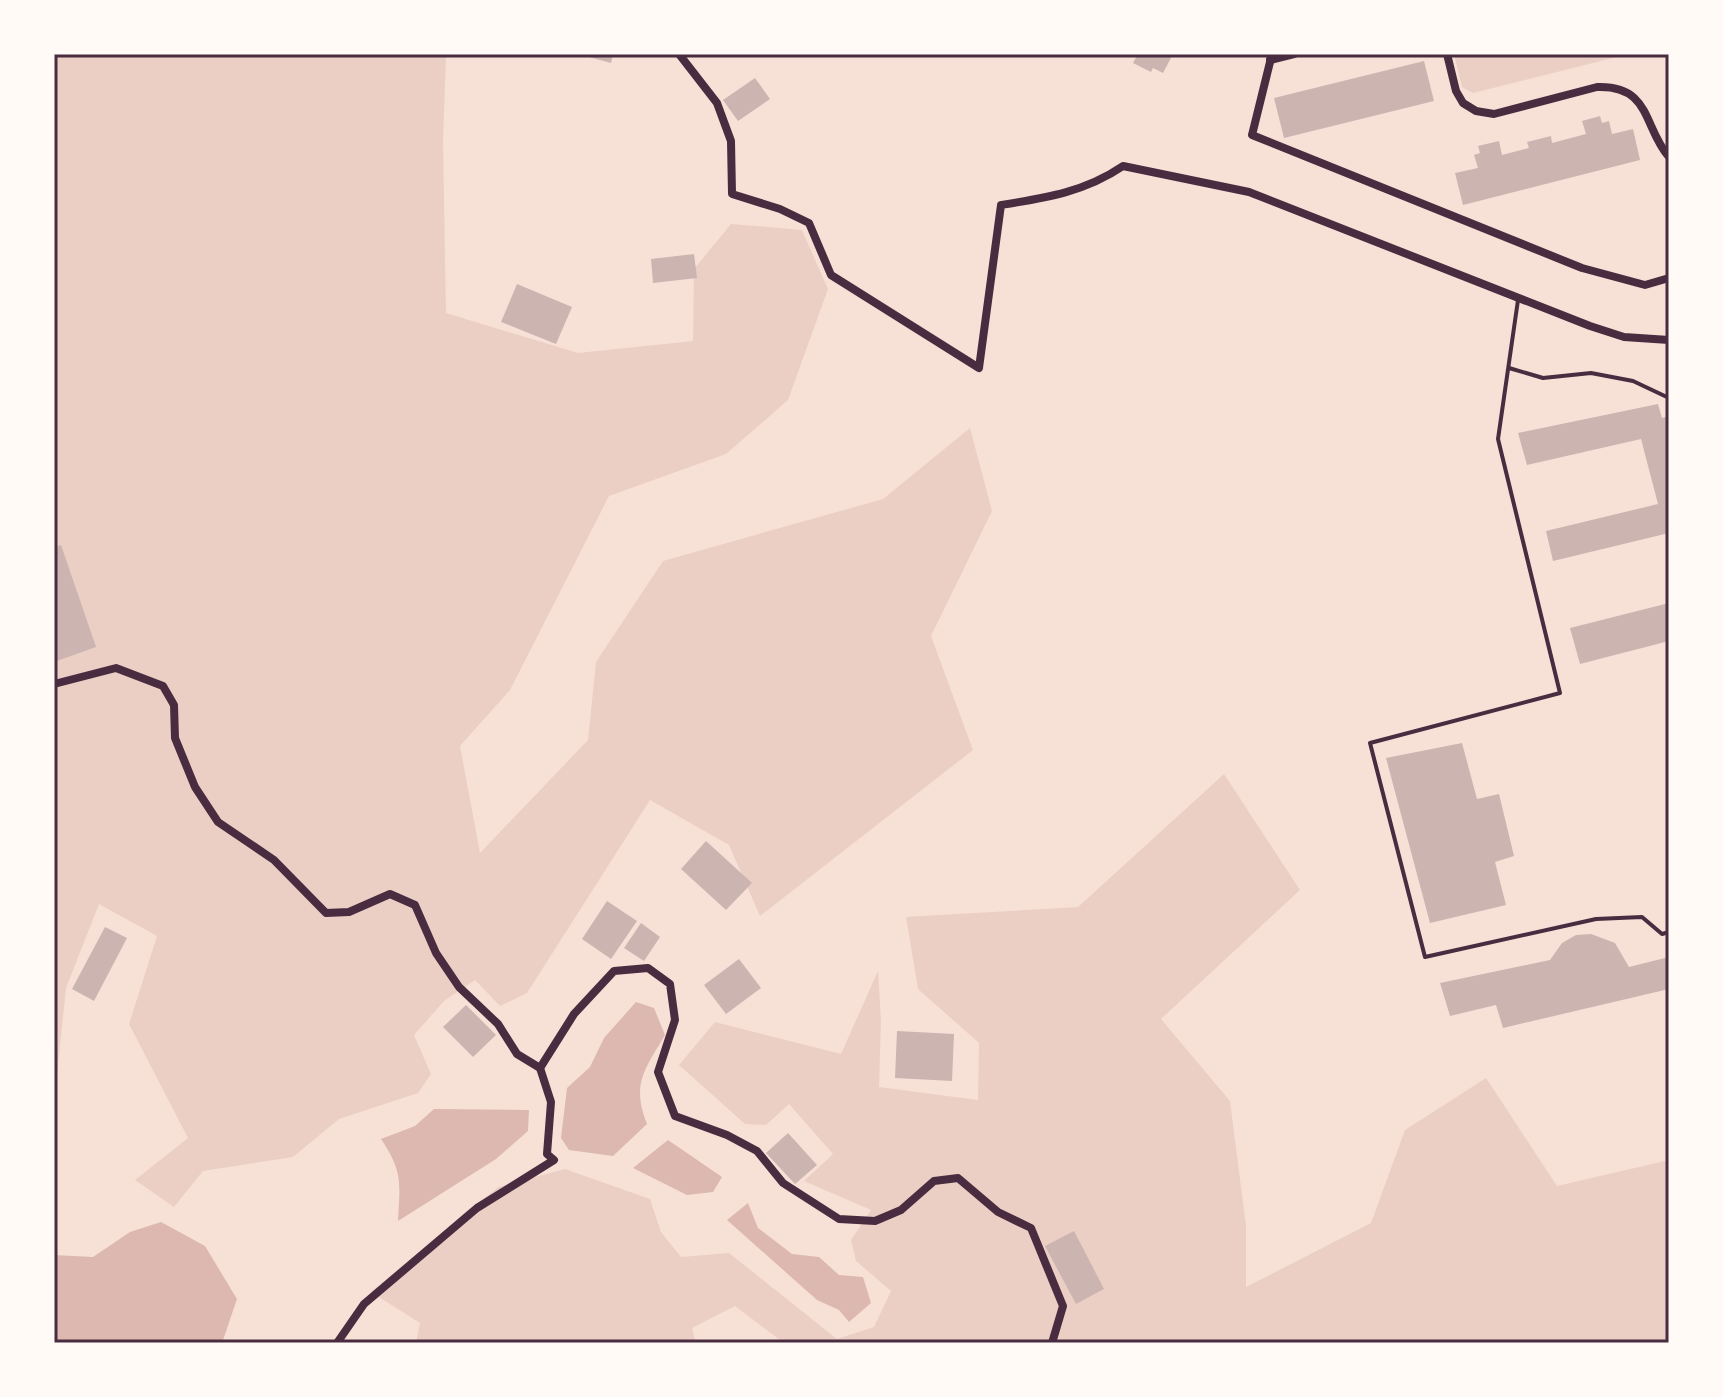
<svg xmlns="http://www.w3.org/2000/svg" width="1723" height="1397" font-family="'Public Sans',sans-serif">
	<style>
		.green { fill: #ebcfc5 }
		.water { fill: #dcb8b0 }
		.building { fill: #ccb4b1 }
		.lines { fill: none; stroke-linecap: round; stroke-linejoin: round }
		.service { stroke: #4a2c40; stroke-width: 4 }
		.minor { stroke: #4a2c40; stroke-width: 8 }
		.neatline { fill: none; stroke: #4a2c40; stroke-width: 3 }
	</style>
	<rect width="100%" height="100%" fill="#f7e1d7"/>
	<g class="green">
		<path d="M 54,54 L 446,54 L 443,142 L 446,313 L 578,353 L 693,341 L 694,269 L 731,224 L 802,230 L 828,289 L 788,400 L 726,454 L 609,496 L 510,690 L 460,746 L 480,853 L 588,740 L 596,662 L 663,561 L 883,499 L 970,428 L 992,511 L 931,636 L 973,750 L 760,916 L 729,845 L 650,800 L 527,993 L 500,1006 L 475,980 L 444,1001 L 414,1035 L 431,1074 L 418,1093 L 339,1119 L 293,1157 L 203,1171 L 174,1207 L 135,1180 L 188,1138 L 129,1024 L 157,936 L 99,904 L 66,988 L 54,1104 Z"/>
		<path d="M 1454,54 L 1616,54 L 1617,57 L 1473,93 L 1462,87 Z"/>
		<path d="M 1224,774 L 1300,890 L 1161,1019 L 1230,1101 L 1246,1226 L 1246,1287 L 1371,1223 L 1405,1130 L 1486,1078 L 1557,1186 L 1669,1160 L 1669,1343 L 784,1343 L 735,1306 L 692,1328 L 696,1343 L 416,1343 L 420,1323 L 371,1292 L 498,1187 L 565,1169 L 650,1199 L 661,1232 L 681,1257 L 729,1253 L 837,1339 L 874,1327 L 891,1291 L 856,1261 L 851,1240 L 871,1210 L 804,1181 L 833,1154 L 789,1104 L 766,1125 L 745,1124 L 679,1065 L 715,1022 L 841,1054 L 878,971 L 881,1021 L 879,1087 L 978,1100 L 979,1043 L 918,989 L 906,917 L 1078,907 Z"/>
	</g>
	<g class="water">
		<path d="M 636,1002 L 654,1008 L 665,1035 C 645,1069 631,1084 647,1124 L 613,1156 L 569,1150 L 561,1138 L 567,1088 L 590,1067 L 604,1038 Z"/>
		<path d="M 434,1109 L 529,1110 L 528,1131 L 496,1159 L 398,1221 C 400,1182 403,1172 381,1139 L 415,1126 Z"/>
		<path d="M 668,1140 L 722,1177 L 713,1192 L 687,1195 L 633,1168 Z"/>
		<path d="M 748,1203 L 758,1228 L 792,1254 L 819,1257 L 839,1275 L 863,1277 L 871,1303 L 849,1322 L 839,1310 L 817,1300 L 727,1220 Z"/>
		<path d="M 161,1222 L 205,1246 L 237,1299 L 222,1343 L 54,1343 L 54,1255 L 93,1257 L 130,1232 Z"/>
	</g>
	<g class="building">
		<path d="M 578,54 L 613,54 L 611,63 Z"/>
		<path d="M 1138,54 L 1173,54 L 1163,73 L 1153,68 L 1151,72 L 1133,63 Z"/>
		<path d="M 1424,61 L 1434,101 L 1284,138 L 1274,98 Z"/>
		<path d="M 755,78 L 770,99 L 738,121 L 723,100 Z"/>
		<path d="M 1600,116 L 1602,123 L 1609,121 L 1612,134 L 1633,129 L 1640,160 L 1463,205 L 1455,173 L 1478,168 L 1474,155 L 1480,153 L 1478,146 L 1499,141 L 1502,155 L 1529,148 L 1527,142 L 1551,136 L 1552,143 L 1586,134 L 1582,121 Z"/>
		<path d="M 694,254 L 697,278 L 653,283 L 651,259 Z"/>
		<path d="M 517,284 L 572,307 L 556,344 L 501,322 Z"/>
		<path d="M 1658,404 L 1662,418 L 1669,416 L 1669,533 L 1553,561 L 1546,531 L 1658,504 L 1641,439 L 1527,465 L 1518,433 Z"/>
		<path d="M 61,545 L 96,647 L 54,662 L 54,547 Z"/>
		<path d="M 1669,603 L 1669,641 L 1580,664 L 1570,628 Z"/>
		<path d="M 1462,743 L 1477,799 L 1499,794 L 1514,856 L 1495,862 L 1506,905 L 1430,923 L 1386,758 Z"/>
		<path d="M 706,841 L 752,883 L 726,910 L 681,869 Z"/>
		<path d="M 607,901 L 637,921 L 611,959 L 582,939 Z"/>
		<path d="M 641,923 L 660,937 L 644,961 L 624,948 Z"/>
		<path d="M 105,927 L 127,938 L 94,1001 L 72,989 Z"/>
		<path d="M 1591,934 L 1615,943 L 1629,967 L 1669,957 L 1669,989 L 1503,1028 L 1496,1005 L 1450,1016 L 1440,983 L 1550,960 L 1562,943 L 1576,935 Z"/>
		<path d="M 739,959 L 761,988 L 726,1014 L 704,985 Z"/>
		<path d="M 466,1005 L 496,1035 L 473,1057 L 443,1027 Z"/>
		<path d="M 897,1031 L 954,1034 L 952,1081 L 895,1078 Z"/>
		<path d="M 788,1133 L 817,1165 L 795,1184 L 766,1153 Z"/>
		<path d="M 1074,1231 L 1104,1289 L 1076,1304 L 1045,1246 Z"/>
	</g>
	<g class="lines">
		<g class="service">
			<path d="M 1518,300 L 1498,439 L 1560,693 L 1370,743 L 1425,957 L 1596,919 L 1642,917 L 1662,934 L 1669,932"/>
			<path d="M 1509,368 L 1543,378 L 1591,373 L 1633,381 L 1669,398"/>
		</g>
		<g class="minor">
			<path d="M 679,54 L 717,103 L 731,141 L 732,194 L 780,209 L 809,223 L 831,275 L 979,368 L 1001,205 C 1045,198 1085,192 1123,166 L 1249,192 L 1590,326 L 1624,337 L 1669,340"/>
			<path d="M 1272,54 L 1252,135 L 1582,268 L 1645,285 L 1669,278"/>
			<path d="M 1447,54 L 1456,91 L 1463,103 L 1476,111 L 1494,114 L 1597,87 C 1651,85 1643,127 1669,157"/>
			<path d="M 1270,60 L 1294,54"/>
			<path d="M 54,684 L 116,668 L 163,686 L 174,705 L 175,738 L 195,787 L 218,822 L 274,860 L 326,913 L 349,912 L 390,894 L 415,905 L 436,953 L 459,987 L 498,1024 L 517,1054 L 540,1068 L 551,1102 L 547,1154 L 554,1160 L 477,1208 L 364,1304 L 337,1343"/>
			<path d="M 540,1068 L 574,1014 L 614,971 L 648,968 L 670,984 L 675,1020 L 658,1072 L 675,1116 L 727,1135 L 757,1151 L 783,1183 L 839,1219 L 875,1221 L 901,1210 L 934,1181 L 958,1178 L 998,1212 L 1031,1228 L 1063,1306 L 1052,1343"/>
		</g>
	</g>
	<rect width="1723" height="1397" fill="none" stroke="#fffaf5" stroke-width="112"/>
	<rect x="56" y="56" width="1611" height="1285" class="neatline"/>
</svg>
